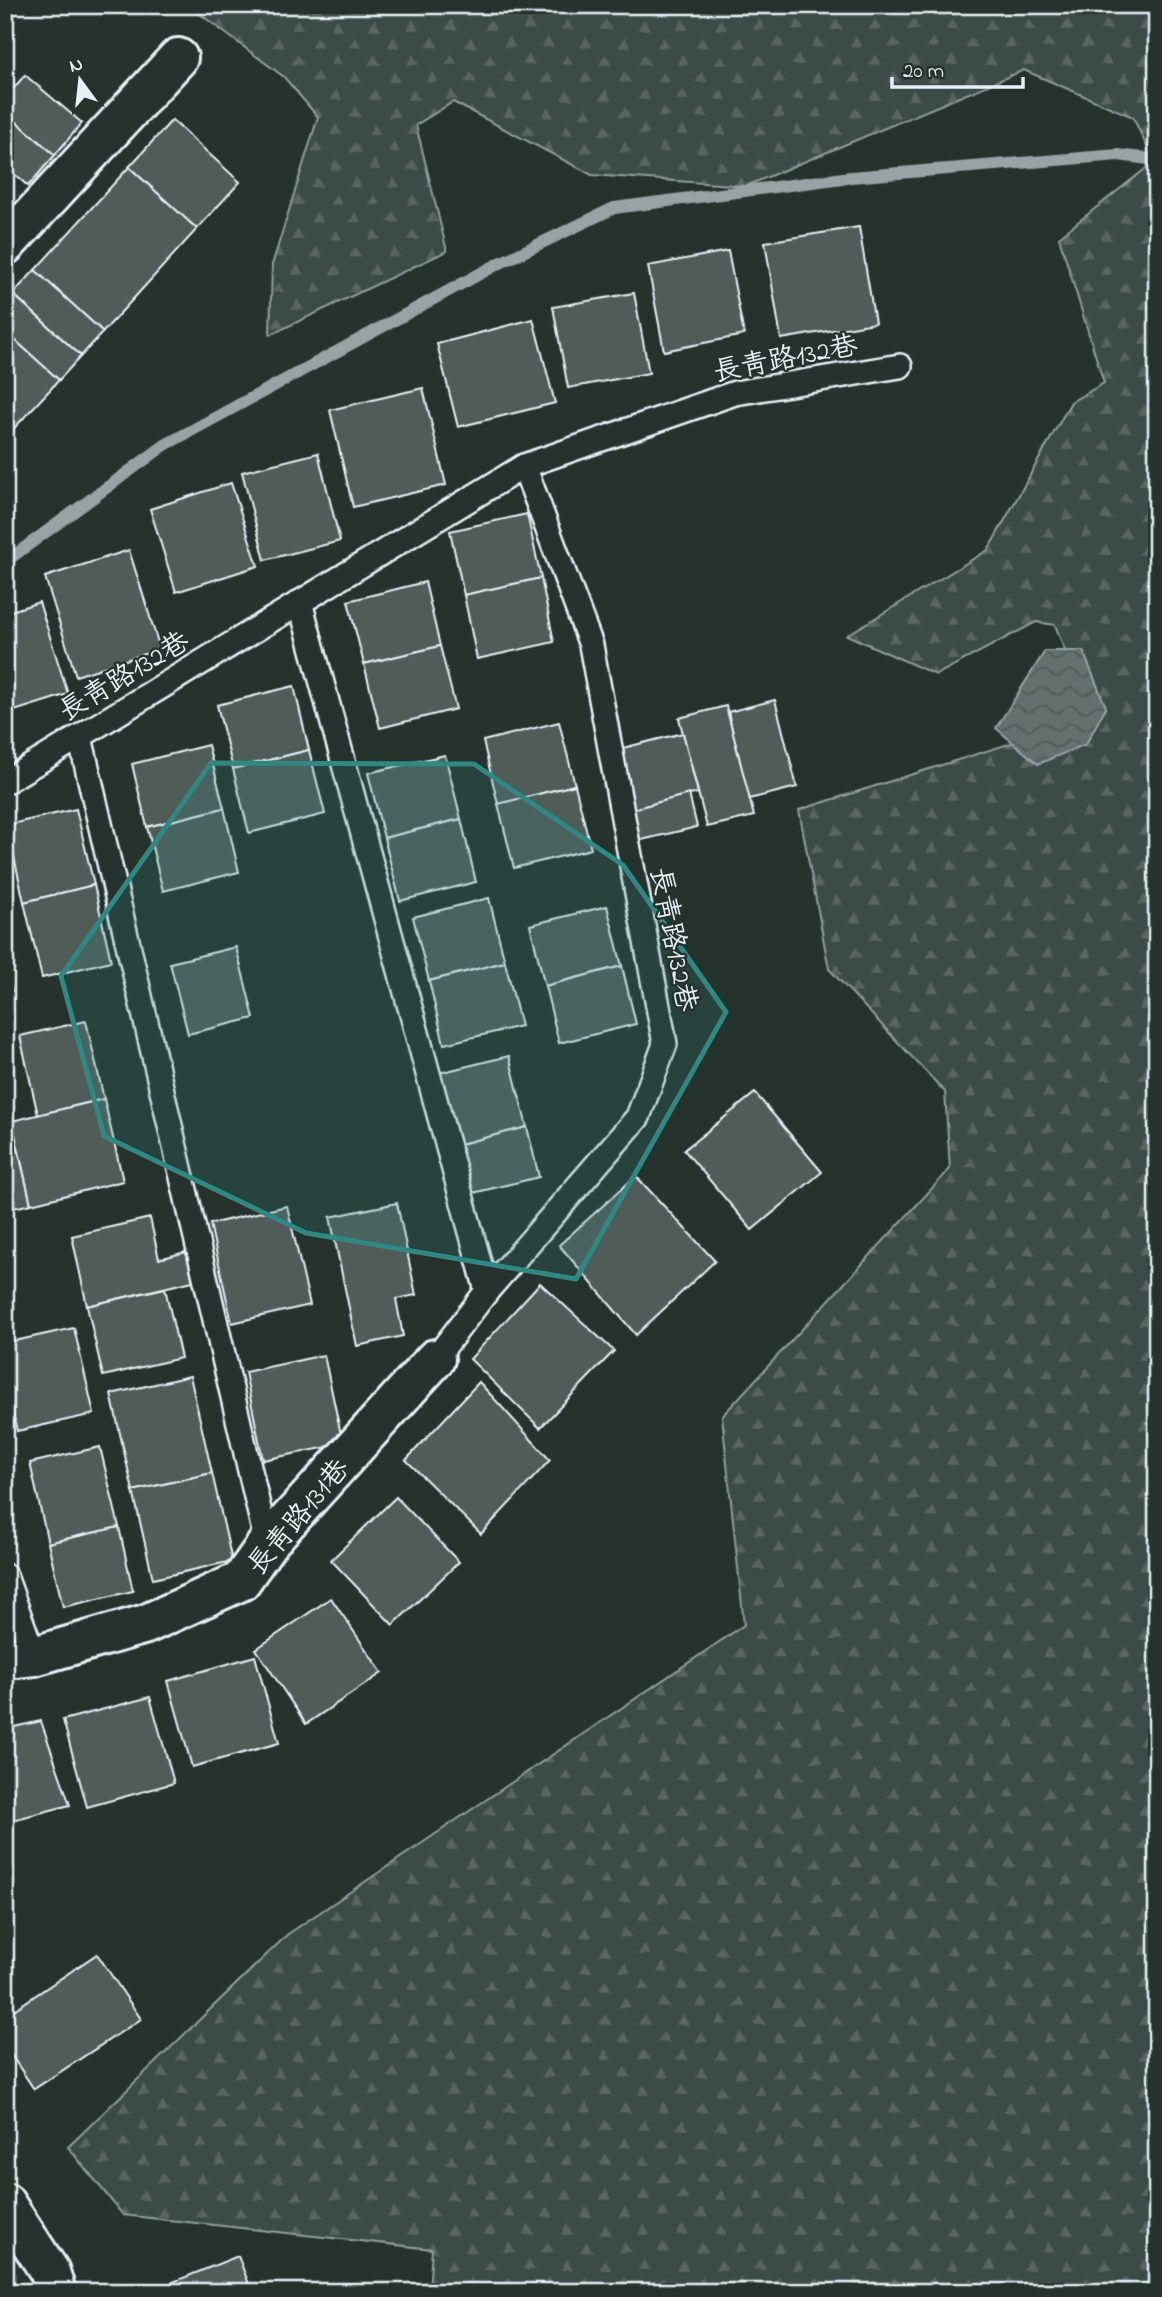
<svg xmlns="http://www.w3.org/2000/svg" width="1162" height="2297" font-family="'Indie Flower','LXGW WenKai TC',sans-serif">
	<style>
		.forest { fill: url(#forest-firs); stroke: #939ea0; stroke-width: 2 }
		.water { fill: url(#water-waves); stroke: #98a3a5; stroke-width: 2 }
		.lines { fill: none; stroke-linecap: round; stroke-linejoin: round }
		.stream { stroke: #98a3a5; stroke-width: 12 }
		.building { fill: #505c59; stroke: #e8f1f8; stroke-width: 2 }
		.service-casing { stroke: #e8f1f8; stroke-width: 28 }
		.minor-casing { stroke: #e8f1f8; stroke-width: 44 }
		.tertiary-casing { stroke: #e8f1f8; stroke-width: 44 }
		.service { stroke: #26332d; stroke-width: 23 }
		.minor { stroke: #26332d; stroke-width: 38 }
		.tertiary { stroke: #26332d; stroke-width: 38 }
		.marked { fill: #308883; fill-opacity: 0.2; stroke: #308883; stroke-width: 5; stroke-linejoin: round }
		.labels { text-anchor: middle; stroke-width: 5; stroke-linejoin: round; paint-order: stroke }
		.street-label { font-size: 28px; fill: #e8f1f8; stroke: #26332d }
	</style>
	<defs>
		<pattern id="forest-firs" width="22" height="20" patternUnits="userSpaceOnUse" patternTransform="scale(1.75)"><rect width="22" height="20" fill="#3e4b47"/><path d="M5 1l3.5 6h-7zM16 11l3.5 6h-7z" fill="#5a6562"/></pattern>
		<pattern id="water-waves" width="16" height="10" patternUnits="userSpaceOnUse" patternTransform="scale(1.75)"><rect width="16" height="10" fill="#636f6d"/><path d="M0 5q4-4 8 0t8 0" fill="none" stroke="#535a5a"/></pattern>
	</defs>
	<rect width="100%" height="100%" fill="#26332d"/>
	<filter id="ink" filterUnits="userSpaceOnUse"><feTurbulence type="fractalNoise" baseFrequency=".0143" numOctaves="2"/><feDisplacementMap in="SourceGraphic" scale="14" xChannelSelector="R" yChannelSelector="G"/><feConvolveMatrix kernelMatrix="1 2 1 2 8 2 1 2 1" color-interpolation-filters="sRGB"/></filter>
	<g filter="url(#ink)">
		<path class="forest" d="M 188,5 L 1157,5 L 1157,2292 L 429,2292 L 432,2249 L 123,2215 L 68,2147 L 288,1934 L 744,1625 L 722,1416 L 950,1169 L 945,1092 L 829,969 L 799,810 L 1091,718 L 1055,625 L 1036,622 L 936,675 L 847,635 L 988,550 L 1071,402 L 1104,383 L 1059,237 L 1154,162 L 1133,117 L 1024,70 L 746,186 L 592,175 L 453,102 L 416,125 L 447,251 L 270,335 L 272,265 L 318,117 L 284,77 Z"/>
		<path class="water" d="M 1045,651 L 1083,651 L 1106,707 L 1086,744 L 1038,764 L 996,728 Z"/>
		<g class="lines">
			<path class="stream" d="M 5,562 L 165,445 L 498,264 L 614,208 L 851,177 L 1118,155 L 1157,160"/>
		</g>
		<g class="building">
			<path d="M 25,75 L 82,123 L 55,155 L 5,112 L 5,98 Z"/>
			<path d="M 5,112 L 55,155 L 28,186 L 5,166 Z"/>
			<path d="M 172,120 L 240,182 L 197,229 L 129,167 Z"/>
			<path d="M 129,167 L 197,229 L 103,332 L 35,270 Z"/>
			<path d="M 859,227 L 875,323 L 781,339 L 765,242 Z"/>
			<path d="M 728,251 L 744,335 L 664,351 L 648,266 Z"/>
			<path d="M 35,270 L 103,332 L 81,356 L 13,294 Z"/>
			<path d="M 5,287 L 81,356 L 59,380 L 5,331 Z"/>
			<path d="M 634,293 L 649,373 L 568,388 L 553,307 Z"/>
			<path d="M 533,319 L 555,403 L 458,427 L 437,344 Z"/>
			<path d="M 5,331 L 59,380 L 5,438 Z"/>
			<path d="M 423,388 L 446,485 L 353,507 L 330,410 Z"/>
			<path d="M 318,453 L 340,541 L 265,560 L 242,472 Z"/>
			<path d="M 231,483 L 258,566 L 176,592 L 150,509 Z"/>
			<path d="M 527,514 L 541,578 L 464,595 L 450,531 Z"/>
			<path d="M 129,550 L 160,649 L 76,676 L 45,577 Z"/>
			<path d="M 541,578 L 554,642 L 477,659 L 464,595 Z"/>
			<path d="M 425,582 L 440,646 L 364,664 L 348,601 Z"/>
			<path d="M 39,602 L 68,694 L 5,714 L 5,613 Z"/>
			<path d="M 440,646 L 456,709 L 380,728 L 364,664 Z"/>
			<path d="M 294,686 L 309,750 L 233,769 L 217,705 Z"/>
			<path d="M 775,700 L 797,787 L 749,799 L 728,712 Z"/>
			<path d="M 726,706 L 754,816 L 707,827 L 679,718 Z"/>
			<path d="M 559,722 L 575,785 L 498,804 L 483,741 Z"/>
			<path d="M 683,733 L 698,793 L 629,810 L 603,753 Z"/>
			<path d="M 208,745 L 224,808 L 147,827 L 132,764 Z"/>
			<path d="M 309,750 L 325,814 L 249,833 L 233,769 Z"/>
			<path d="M 445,755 L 461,819 L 384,838 L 368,773 Z"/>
			<path d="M 575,785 L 591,849 L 514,868 L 498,804 Z"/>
			<path d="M 689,794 L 697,827 L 637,841 L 629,810 Z"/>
			<path d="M 224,808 L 239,872 L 163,891 L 147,827 Z"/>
			<path d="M 76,809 L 94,885 L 24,902 L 7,825 Z"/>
			<path d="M 461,819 L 476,882 L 400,901 L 384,838 Z"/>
			<path d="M 94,885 L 111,961 L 42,978 L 24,902 Z"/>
			<path d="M 489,898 L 505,962 L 429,981 L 413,917 Z"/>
			<path d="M 607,906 L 622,966 L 545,986 L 530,925 Z"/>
			<path d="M 236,947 L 254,1018 L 188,1034 L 170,963 Z"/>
			<path d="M 5,962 L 12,991 L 5,992 Z"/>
			<path d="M 505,962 L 521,1026 L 444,1044 L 429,981 Z"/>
			<path d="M 622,966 L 636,1024 L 559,1043 L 545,986 Z"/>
			<path d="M 86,1021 L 104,1099 L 38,1115 L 20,1036 Z"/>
			<path d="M 509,1056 L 527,1127 L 457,1145 L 439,1073 Z"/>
			<path d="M 755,1093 L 822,1172 L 752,1230 L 684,1150 Z"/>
			<path d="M 5,1094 L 31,1204 L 5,1210 Z"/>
			<path d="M 104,1099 L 123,1181 L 31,1204 L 12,1121 Z"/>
			<path d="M 527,1127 L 539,1177 L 469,1194 L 457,1145 Z"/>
			<path d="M 636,1176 L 715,1261 L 636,1335 L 559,1245 Z"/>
			<path d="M 397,1203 L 416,1295 L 396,1299 L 403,1336 L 357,1346 L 330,1217 Z"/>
			<path d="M 287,1206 L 310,1305 L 232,1323 L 210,1224 Z"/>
			<path d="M 150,1218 L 159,1259 L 186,1252 L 193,1281 L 87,1306 L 72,1236 Z"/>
			<path d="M 540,1283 L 614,1351 L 540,1428 L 470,1359 Z"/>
			<path d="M 165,1288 L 181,1358 L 103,1376 L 87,1306 Z"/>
			<path d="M 74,1328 L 94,1414 L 17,1431 L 5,1380 L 5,1343 Z"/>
			<path d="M 324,1355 L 343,1444 L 263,1460 L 245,1372 Z"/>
			<path d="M 190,1376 L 212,1473 L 133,1491 L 111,1394 Z"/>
			<path d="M 479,1382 L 550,1460 L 481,1534 L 406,1460 Z"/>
			<path d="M 100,1447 L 119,1527 L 48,1543 L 30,1463 Z"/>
			<path d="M 212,1473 L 232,1561 L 153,1579 L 133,1491 Z"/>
			<path d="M 396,1497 L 459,1562 L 393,1625 L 331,1560 Z"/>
			<path d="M 119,1527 L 133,1591 L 63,1607 L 48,1543 Z"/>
			<path d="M 331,1598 L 382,1673 L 306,1724 L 256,1649 Z"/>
			<path d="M 255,1656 L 279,1743 L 192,1767 L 168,1681 Z"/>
			<path d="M 150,1697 L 174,1783 L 87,1807 L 63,1720 Z"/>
			<path d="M 41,1721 L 70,1805 L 5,1822 L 5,1729 Z"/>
			<path d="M 97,1954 L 141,2019 L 34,2089 L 5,2046 L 5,2016 Z"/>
			<path d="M 238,2256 L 252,2292 L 165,2292 L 163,2286 Z"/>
		</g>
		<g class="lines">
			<g class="service-casing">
				<g id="service">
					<path d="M 524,466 L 735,393 L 900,366"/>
					<path d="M 300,602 L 487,1291"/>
					<path d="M 80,737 L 267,1544"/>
					<path d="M 5,782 L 524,466 L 591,645 L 665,1044 L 638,1117 L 487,1291 L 435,1359"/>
					<path d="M 5,1576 L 34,1656"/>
				</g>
			</g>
			<g class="minor-casing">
				<g id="minor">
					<path d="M 5,245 L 178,58"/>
					<path d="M 5,1659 L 34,1656 L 146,1624 L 241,1581 L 267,1544 L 435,1359"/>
				</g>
			</g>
			<g class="tertiary-casing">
				<path id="tertiary" d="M 5,2203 L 50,2272 L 56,2292"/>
			</g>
			<use href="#service" class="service"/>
			<use href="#minor" class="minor"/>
			<use href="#tertiary" class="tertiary"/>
		</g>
	</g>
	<path class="marked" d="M 211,763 L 474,764 L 623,865 L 726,1012 L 576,1279 L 306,1233 L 104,1136 L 61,976 Z"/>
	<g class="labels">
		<g class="street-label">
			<text transform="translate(785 357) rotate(-11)" y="10">長青路132巷</text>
			<text transform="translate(123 675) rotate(-31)" y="10">長青路132巷</text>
			<text transform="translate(675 939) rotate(79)" y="10">長青路132巷</text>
			<text transform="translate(297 1516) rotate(-50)" y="10">長青路131巷</text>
		</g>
	</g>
	<rect width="1162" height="2297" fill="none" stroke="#26332d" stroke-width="28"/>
	<rect x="14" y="14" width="1134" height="2269" fill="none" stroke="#e8f1f8" stroke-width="2.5" filter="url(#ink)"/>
	<g transform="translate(80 80) rotate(345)" stroke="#26332d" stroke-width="5" paint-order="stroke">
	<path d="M0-5L12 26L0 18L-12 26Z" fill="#e8f1f8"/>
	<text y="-10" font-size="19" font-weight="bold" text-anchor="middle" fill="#e8f1f8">N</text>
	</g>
	<path d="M892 77v10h131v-10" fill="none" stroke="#e8f1f8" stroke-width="3.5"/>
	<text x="903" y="77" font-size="21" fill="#e8f1f8" stroke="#26332d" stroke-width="5" paint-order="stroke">20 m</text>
</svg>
